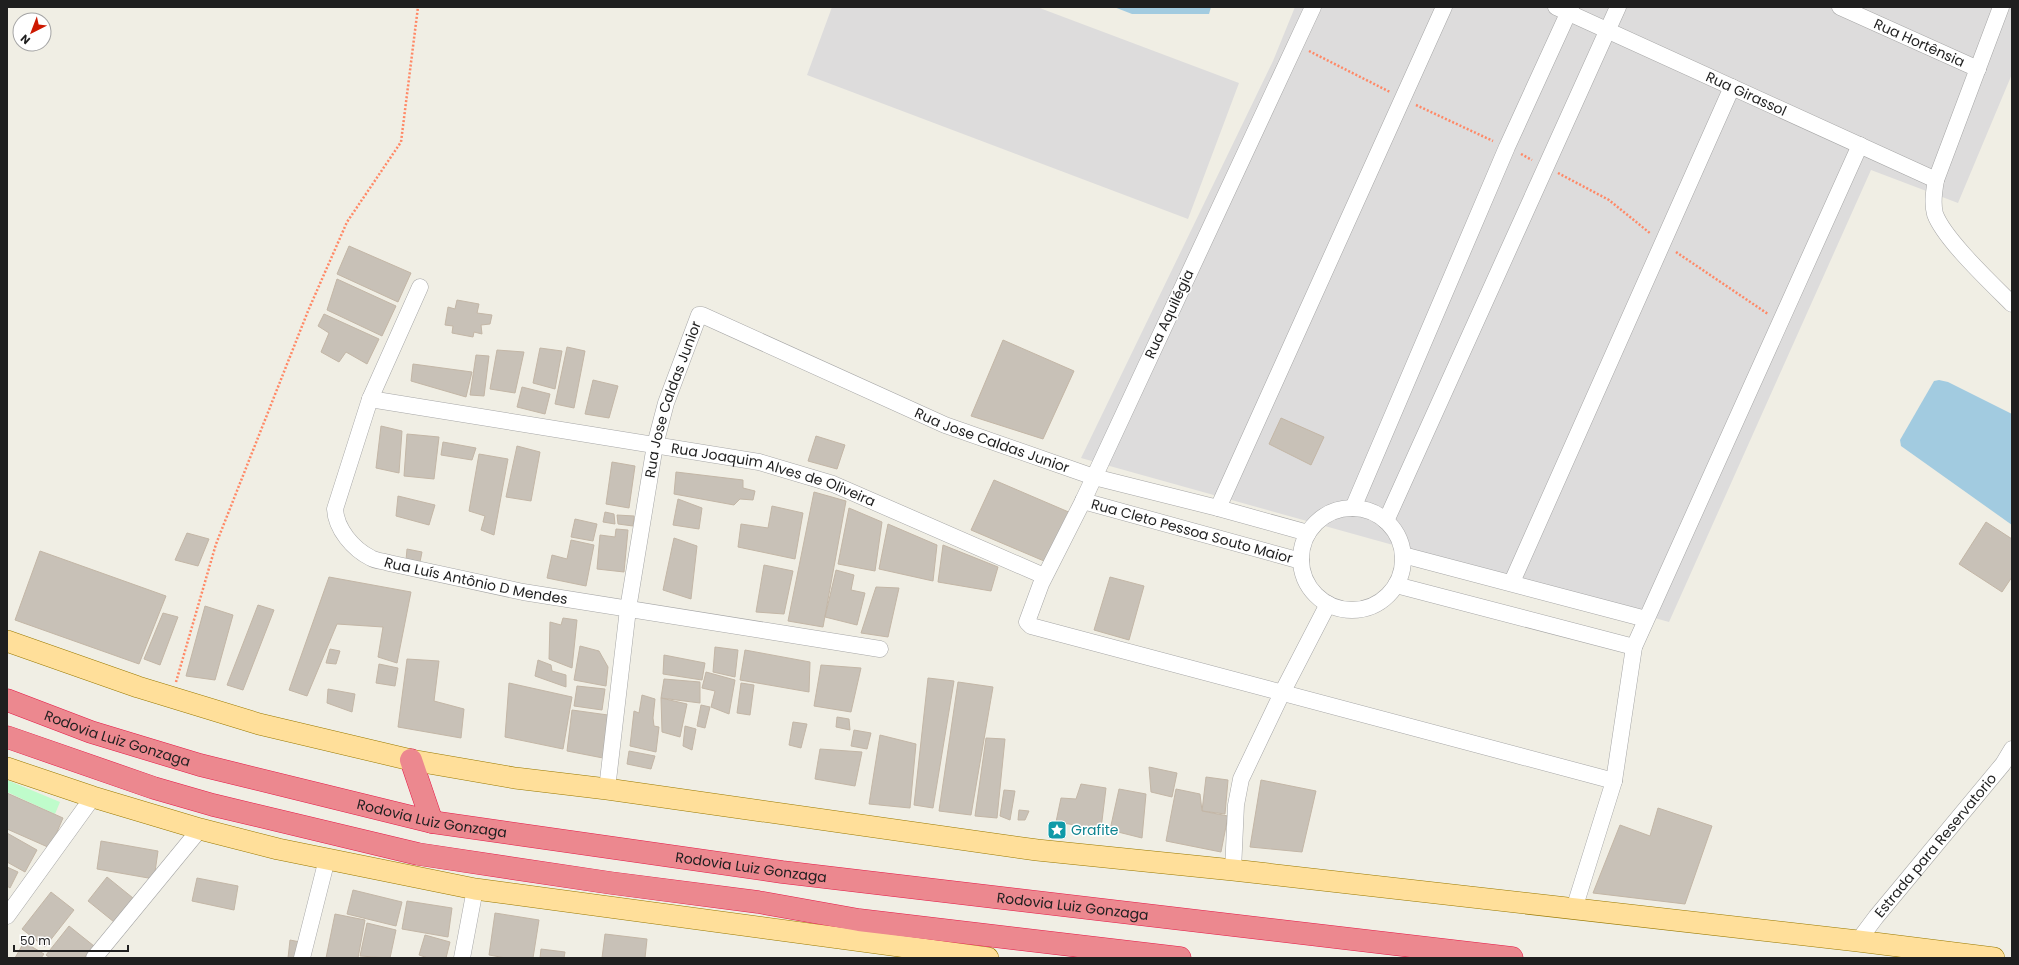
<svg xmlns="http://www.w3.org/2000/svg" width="2019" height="965" font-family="Poppins,sans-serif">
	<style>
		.residential { fill: #dddcdc }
		.park { fill: #bffccb }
		.water { fill: #a2cbe0 }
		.building { fill: #c8c1b7; stroke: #c3b6a6 }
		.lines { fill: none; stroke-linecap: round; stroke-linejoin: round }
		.minor-casing { stroke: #a6a6a6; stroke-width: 17 }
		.major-casing { stroke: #997900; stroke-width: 22 }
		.highway-casing { stroke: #e51b48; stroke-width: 23 }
		.path { stroke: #f86; stroke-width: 2.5; stroke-dasharray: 2 2; stroke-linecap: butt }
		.minor { stroke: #fff; stroke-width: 16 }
		.major { stroke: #ffdf9a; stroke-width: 21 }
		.highway { stroke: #ec888f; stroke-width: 22 }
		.labels { text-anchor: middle; stroke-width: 3; stroke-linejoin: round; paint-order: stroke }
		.street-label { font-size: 14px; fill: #1f1f1f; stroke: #fff }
		.culture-label { font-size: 14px; fill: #0d838f; stroke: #fff; text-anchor: start }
	</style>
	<rect width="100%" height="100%" fill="#f0eee4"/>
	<g class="residential">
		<path d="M 832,7 L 1037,7 L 1239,83 L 1188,219 L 807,75 Z"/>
		<path d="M 1295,7 L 2012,7 L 2012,74 L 1958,203 L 1871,170 L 1669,622 L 1081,458 L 1273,61 Z"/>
	</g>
	<path class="park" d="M 7,780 L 60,802 L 55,814 L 7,792 Z"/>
	<g class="water">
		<path d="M 1114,7 L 1211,7 L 1209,14 L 1132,14 Z"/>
		<path d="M 1939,380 L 1948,382 L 2012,414 L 2012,525 L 1901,446 L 1900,440 L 1934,381 Z"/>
	</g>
	<g class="building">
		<path d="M 349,246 L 411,273 L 398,302 L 337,274 Z"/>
		<path d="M 337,279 L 396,306 L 382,336 L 327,310 Z"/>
		<path d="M 457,300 L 479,304 L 477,313 L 492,315 L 490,324 L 481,325 L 482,334 L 474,332 L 473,337 L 452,333 L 453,326 L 445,325 L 448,307 L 455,309 Z"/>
		<path d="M 324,314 L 379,339 L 367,364 L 346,352 L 339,362 L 321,352 L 329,333 L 318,326 Z"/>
		<path d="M 1003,340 L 1074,371 L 1043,439 L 971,416 Z"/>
		<path d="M 567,347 L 585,351 L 574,408 L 555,404 Z"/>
		<path d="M 540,348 L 562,351 L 555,389 L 533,383 Z"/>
		<path d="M 497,350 L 524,352 L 515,393 L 490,389 Z"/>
		<path d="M 476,355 L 489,356 L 484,396 L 470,395 Z"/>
		<path d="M 413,364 L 472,372 L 466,397 L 411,381 Z"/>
		<path d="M 593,380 L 618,386 L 609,418 L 585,414 Z"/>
		<path d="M 522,387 L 550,394 L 545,414 L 517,407 Z"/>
		<path d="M 1281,418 L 1324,437 L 1311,465 L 1269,444 Z"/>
		<path d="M 381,426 L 402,431 L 399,473 L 376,468 Z"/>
		<path d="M 407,434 L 439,437 L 434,479 L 404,476 Z"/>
		<path d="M 816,436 L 845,445 L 837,469 L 808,461 Z"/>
		<path d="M 443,442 L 476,448 L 472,460 L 441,455 Z"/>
		<path d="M 517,446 L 540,452 L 531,501 L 506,497 Z"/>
		<path d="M 479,454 L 508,459 L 494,535 L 481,530 L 485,516 L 469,511 Z"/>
		<path d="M 612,462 L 635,466 L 629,508 L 606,504 Z"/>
		<path d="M 676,472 L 743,480 L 743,488 L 755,491 L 753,500 L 740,499 L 734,505 L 674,494 Z"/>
		<path d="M 994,480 L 1071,513 L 1044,561 L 971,530 Z"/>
		<path d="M 814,492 L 846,501 L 823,627 L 788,621 Z"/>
		<path d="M 398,496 L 435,505 L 429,525 L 396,516 Z"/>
		<path d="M 678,499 L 702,508 L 699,529 L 673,525 Z"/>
		<path d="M 772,506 L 803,513 L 795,559 L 738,547 L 741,524 L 768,528 Z"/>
		<path d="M 849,508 L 882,522 L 875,571 L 838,564 Z"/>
		<path d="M 605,512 L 614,514 L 615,524 L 603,522 Z"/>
		<path d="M 617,515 L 634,516 L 633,526 L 618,524 Z"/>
		<path d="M 575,519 L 597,524 L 593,541 L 571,537 Z"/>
		<path d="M 1986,522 L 2012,539 L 2012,577 L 2002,592 L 1959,564 Z"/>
		<path d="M 888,524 L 937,545 L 933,581 L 879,569 Z"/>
		<path d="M 616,529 L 628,530 L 624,572 L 597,569 L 600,535 L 615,537 Z"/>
		<path d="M 187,533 L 209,539 L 198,566 L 175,560 Z"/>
		<path d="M 674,538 L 697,546 L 691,599 L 663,590 Z"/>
		<path d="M 571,540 L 594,545 L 586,586 L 547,578 L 552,555 L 567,559 Z"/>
		<path d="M 943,545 L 998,567 L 991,591 L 938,582 Z"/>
		<path d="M 407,549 L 422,552 L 420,562 L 406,560 Z"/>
		<path d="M 40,551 L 166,596 L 139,664 L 15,620 Z"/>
		<path d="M 764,565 L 793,571 L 784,614 L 756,612 Z"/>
		<path d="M 836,570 L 854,575 L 851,590 L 865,593 L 857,625 L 825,617 Z"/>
		<path d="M 329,577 L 411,592 L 397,663 L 378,657 L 383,627 L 337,624 L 307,696 L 289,690 Z"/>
		<path d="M 1110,577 L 1144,586 L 1129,640 L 1094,630 Z"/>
		<path d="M 876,587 L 899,588 L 888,637 L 861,633 Z"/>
		<path d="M 258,605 L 274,610 L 243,690 L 227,685 Z"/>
		<path d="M 205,606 L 233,615 L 215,680 L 186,676 Z"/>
		<path d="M 163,613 L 178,617 L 160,665 L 144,659 Z"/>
		<path d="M 563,618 L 577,620 L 572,668 L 549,659 L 550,622 L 561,625 Z"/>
		<path d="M 580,646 L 599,651 L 608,667 L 606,686 L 574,680 Z"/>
		<path d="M 715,647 L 738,650 L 735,677 L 713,672 Z"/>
		<path d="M 330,649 L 340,651 L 336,664 L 326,663 Z"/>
		<path d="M 745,650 L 810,662 L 809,692 L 740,680 Z"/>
		<path d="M 664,655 L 705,663 L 702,680 L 663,674 Z"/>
		<path d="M 407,659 L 439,661 L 434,701 L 464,709 L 461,738 L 398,727 Z"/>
		<path d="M 538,660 L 551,665 L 552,671 L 566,675 L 566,687 L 535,676 Z"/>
		<path d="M 379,664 L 398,668 L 395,686 L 376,683 Z"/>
		<path d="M 821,665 L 861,668 L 851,712 L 814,706 Z"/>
		<path d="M 706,672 L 735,680 L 729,714 L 711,707 L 715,691 L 702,688 Z"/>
		<path d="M 928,678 L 954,681 L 933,808 L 914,805 Z"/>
		<path d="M 664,679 L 700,682 L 700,703 L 661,698 Z"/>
		<path d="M 958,682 L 993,687 L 971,815 L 939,811 Z"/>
		<path d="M 509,683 L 572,697 L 563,749 L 505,737 Z"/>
		<path d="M 741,683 L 754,685 L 750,715 L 737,713 Z"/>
		<path d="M 577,686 L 605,689 L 602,710 L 574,706 Z"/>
		<path d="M 328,689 L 355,694 L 352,712 L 327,703 Z"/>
		<path d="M 642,695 L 655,699 L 653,718 L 654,726 L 659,727 L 656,752 L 630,746 L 634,711 L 639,713 Z"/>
		<path d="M 661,698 L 687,704 L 680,737 L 662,732 Z"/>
		<path d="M 701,705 L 710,707 L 705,728 L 697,726 Z"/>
		<path d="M 572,710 L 608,715 L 603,758 L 567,751 Z"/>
		<path d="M 837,717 L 849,719 L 850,730 L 836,727 Z"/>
		<path d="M 793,722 L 807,724 L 801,748 L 789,745 Z"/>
		<path d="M 685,726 L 696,729 L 692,750 L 683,746 Z"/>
		<path d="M 854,730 L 871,733 L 867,749 L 851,746 Z"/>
		<path d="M 880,735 L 916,744 L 910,808 L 869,804 Z"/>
		<path d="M 986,738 L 1005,739 L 997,818 L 975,816 Z"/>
		<path d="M 820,749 L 862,752 L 855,786 L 815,779 Z"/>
		<path d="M 629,751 L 655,756 L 651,769 L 627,764 Z"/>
		<path d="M 1149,767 L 1177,773 L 1172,797 L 1151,792 Z"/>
		<path d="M 1206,777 L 1228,780 L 1225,814 L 1202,811 Z"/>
		<path d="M 1261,780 L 1316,791 L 1302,852 L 1250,847 Z"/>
		<path d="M 1081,784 L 1106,788 L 1101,829 L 1056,822 L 1061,798 L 1076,799 Z"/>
		<path d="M 1119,789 L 1146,794 L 1142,838 L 1110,830 Z"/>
		<path d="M 1176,789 L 1200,794 L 1202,811 L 1228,816 L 1221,852 L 1166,841 Z"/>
		<path d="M 1004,790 L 1015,791 L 1010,820 L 1000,816 Z"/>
		<path d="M 7,793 L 63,818 L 50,848 L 7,829 Z"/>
		<path d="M 1658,808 L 1712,826 L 1685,904 L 1593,893 L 1620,825 L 1650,836 Z"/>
		<path d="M 1019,810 L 1029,811 L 1025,820 L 1018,820 Z"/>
		<path d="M 7,833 L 37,850 L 25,872 L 7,862 Z"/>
		<path d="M 101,841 L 158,851 L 154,879 L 97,869 Z"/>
		<path d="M 7,867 L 18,872 L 10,888 L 7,886 Z"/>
		<path d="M 107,877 L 133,898 L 114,922 L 88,901 Z"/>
		<path d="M 197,878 L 238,886 L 234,910 L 192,901 Z"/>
		<path d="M 353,890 L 402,902 L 396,926 L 347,914 Z"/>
		<path d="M 51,892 L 74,910 L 45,947 L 22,929 Z"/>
		<path d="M 407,901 L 452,908 L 448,937 L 402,929 Z"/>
		<path d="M 495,913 L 539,920 L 533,958 L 506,958 L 489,955 Z"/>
		<path d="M 335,914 L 365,920 L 358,958 L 326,958 Z"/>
		<path d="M 367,923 L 396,930 L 390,958 L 360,956 Z"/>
		<path d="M 69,926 L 94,946 L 84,958 L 50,958 L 46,955 Z"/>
		<path d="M 605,934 L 647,939 L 645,958 L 602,958 Z"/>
		<path d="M 425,935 L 450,942 L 446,958 L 428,958 L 419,955 Z"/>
		<path d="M 290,940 L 300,942 L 298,958 L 288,958 Z"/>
		<path d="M 24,942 L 44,954 L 41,958 L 15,958 Z"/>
		<path d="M 541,949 L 565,952 L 564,958 L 540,958 Z"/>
	</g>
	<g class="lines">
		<g class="minor-casing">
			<g id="minor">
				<path d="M 1313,7 L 1083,501 L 1041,584 L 1027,622 L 1031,626 L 1614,781"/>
				<path id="s1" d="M 1556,7 L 1936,180"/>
				<path id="s2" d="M 1840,7 L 1978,69"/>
				<path d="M 2001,7 L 1936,180 C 1934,191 1932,203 1935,214 C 1944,239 1992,284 2012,304"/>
				<path id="s3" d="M 420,287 L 370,399 L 335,509 C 336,529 353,549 371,558 C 376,561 383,561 389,563 L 523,592 L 880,649"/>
				<path id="s4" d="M 370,399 L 759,462 L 833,484 L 1044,576"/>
				<path id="s5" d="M 1083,501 L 1301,561"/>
				<path d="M 1218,508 L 1444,7"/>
				<path d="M 1353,508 L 1507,147 L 1571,7"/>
				<circle cx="1352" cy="559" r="51"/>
				<path d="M 1386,521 L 1618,7"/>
				<path d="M 1403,555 L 1646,619"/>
				<path d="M 1512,582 L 1732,87"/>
				<path d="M 1396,585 L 1634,647"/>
				<path id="s6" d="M 607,789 L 628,609 L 655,445 L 666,403 L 699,315 L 702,315 L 945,425 L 1094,477 L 1218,508 L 1308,533"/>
				<path d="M 1233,870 L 1236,805 L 1241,779 L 1282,693 L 1328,604"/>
				<path d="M 1574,909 L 1614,781 L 1634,647 L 1860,145"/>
				<path d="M 7,916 L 93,797"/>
				<path id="s7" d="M 1858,941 L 1876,917 L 2003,764 L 2012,749"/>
				<path d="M 94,958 L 200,829"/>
				<path d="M 302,958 L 327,859"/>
				<path d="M 462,958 L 475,889"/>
			</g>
		</g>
		<g class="major-casing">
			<g id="major">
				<path d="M 7,641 L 138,687 L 259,724 L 411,760 L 515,778 L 607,789 L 1037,850 L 1233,870 L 1858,941 L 1994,958"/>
				<path d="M 7,768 L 93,797 L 200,829 L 278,849 L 475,889 L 988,958"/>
			</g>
		</g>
		<g class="highway-casing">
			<g id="highway">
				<path id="s8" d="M 7,700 L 91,732 L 200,765 L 432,822 L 782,872 L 1512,958"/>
				<path d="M 7,737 L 154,788 L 213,805 L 418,854 L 611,883 L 758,902 L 859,920 L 1180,958"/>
				<path d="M 411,760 L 432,822"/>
			</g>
		</g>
		<g class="path">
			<path d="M 1309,51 L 1390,92"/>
			<path d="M 1416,105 L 1493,141"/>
			<path d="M 1521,154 L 1532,160"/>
			<path d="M 1558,173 L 1609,200 L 1651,234"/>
			<path d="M 1676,252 L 1768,314"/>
			<path d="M 176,682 L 216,544 L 308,311 L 347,222 L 401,142 L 418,7"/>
		</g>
		<use href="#minor" class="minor"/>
		<use href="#major" class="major"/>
		<use href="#highway" class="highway"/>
	</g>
	<defs>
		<g id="sight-square" transform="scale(1)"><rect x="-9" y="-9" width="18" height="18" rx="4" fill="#0f9aa8" stroke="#fff"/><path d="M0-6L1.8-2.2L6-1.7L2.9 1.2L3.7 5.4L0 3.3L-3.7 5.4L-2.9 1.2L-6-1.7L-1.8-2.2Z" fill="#fff"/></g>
	</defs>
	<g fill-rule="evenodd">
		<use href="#sight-square" x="1057" y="830"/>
	</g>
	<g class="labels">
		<g class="street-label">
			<text dy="5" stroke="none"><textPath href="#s2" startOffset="87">Rua Hortênsia</textPath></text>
			<text dy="5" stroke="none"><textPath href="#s1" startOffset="209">Rua Girassol</textPath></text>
			<text transform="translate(1169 314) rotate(-65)" y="5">Rua Aquilégia</text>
			<text dy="5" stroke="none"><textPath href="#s6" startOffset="396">Rua Jose Caldas Junior</textPath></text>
			<text dy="5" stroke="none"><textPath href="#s6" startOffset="804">Rua Jose Caldas Junior</textPath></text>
			<text dy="5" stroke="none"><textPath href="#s4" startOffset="411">Rua Joaquim Alves de Oliveira</textPath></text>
			<text dy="5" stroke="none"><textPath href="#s5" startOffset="113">Rua Cleto Pessoa Souto Maior</textPath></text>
			<text dy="5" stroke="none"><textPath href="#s3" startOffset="409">Rua Luís Antônio D Mendes</textPath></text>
			<text dy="5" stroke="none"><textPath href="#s8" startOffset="117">Rodovia Luiz Gonzaga</textPath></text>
			<text dy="5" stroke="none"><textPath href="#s8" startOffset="442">Rodovia Luiz Gonzaga</textPath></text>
			<text dy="5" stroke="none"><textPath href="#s7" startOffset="123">Estrada para Reservatorio</textPath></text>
			<text dy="5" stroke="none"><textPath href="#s8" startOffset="765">Rodovia Luiz Gonzaga</textPath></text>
			<text dy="5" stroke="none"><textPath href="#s8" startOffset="1089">Rodovia Luiz Gonzaga</textPath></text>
		</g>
		<g class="culture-label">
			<text x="1071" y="835">Grafite</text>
		</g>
	</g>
	<rect width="2019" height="965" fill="none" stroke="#1f1f1f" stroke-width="16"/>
	<g transform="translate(32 32) rotate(222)"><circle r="19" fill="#ffffff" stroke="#a5a5a5"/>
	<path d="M0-3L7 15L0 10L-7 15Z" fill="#cd1800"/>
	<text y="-6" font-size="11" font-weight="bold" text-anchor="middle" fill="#1f1f1f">N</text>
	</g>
	<path d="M14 945v6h114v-6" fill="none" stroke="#1f1f1f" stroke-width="2"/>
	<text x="20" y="945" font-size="12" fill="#1f1f1f" stroke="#ffffff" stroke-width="3" paint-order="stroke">50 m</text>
</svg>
